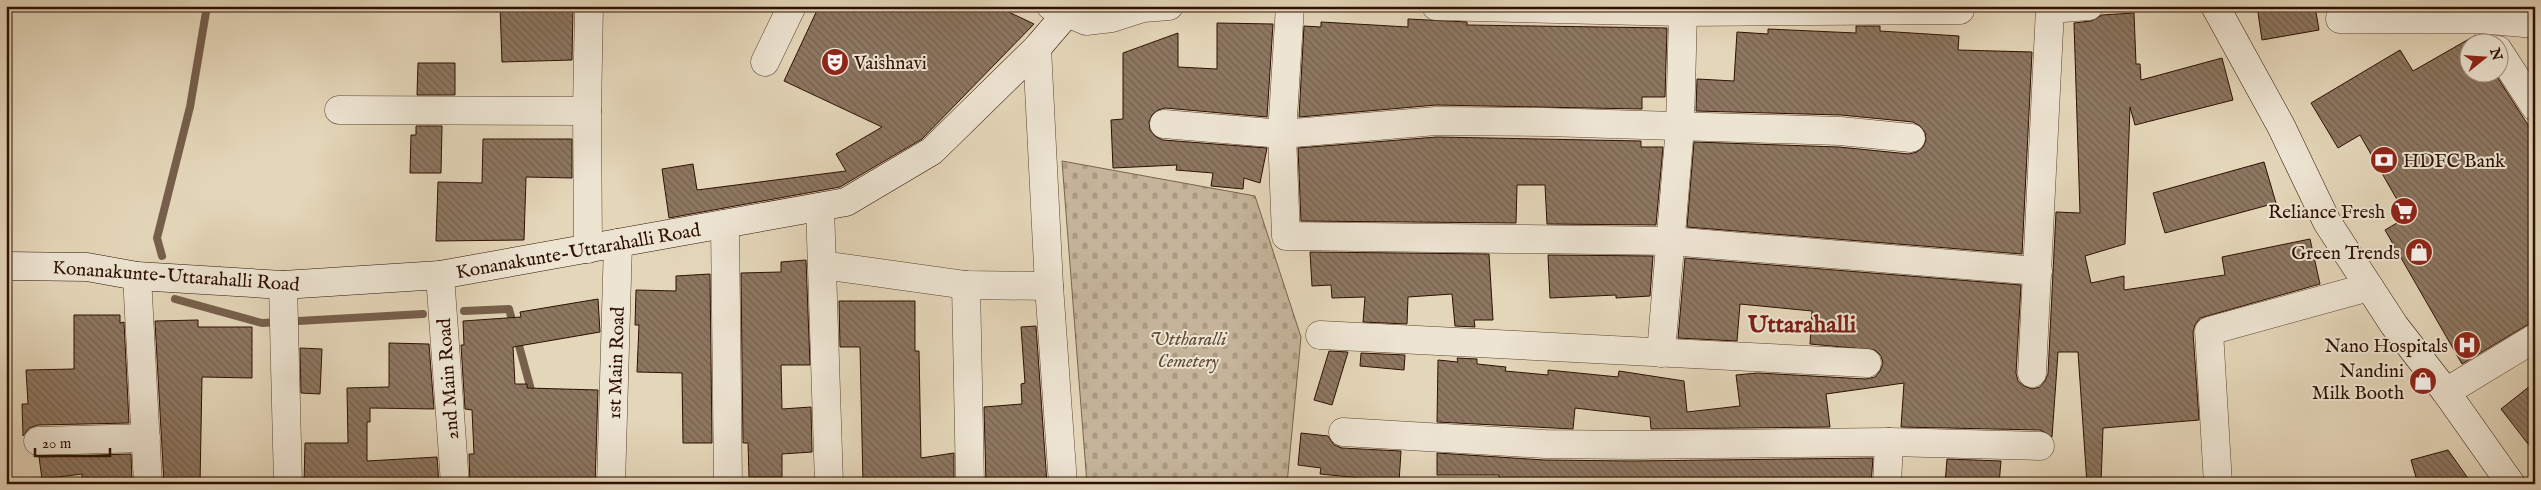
<svg xmlns="http://www.w3.org/2000/svg" width="2541" height="490" font-family="'IM FELL English',serif">
	<style>
		.cemetery { fill: url(#cemetery-stones); stroke: #7a624e }
		.lines { fill: none; stroke-linecap: round; stroke-linejoin: round }
		.stream { stroke: #765f4b; stroke-width: 8 }
		.building { fill: url(#building-back-hatch); stroke: #2e1002 }
		.minor-casing { stroke: #5c4230; stroke-width: 29 }
		.secondary-casing { stroke: #2e1002; stroke-width: 29 }
		.minor { stroke: #ede4d2; stroke-width: 28 }
		.secondary { stroke: #ede4d2; stroke-width: 28 }
		.labels { text-anchor: middle; stroke-width: 4; stroke-linejoin: round; paint-order: stroke }
		.poi-label { font-size: 19px; fill: #2e1002; stroke: #ede4d2; text-anchor: end }
		.street-label { font-size: 19px; fill: #2e1002; stroke: #ede4d2 }
		.park-label { font-size: 19px; font-style: italic; fill: #634937; stroke: #ede4d2 }
		.district-label { font-size: 24px; font-weight: bold; fill: #7a1f14; stroke: #ede4d2 }
	</style>
	<defs>
		<pattern id="cemetery-stones" width="16" height="16" patternUnits="userSpaceOnUse" patternTransform="scale(1.25)"><rect width="16" height="16" fill="#c5b49a"/><path d="M2 7V4a2 2 0 0 1 4 0v3zM10 15v-3a2 2 0 0 1 4 0v3z" fill="#aa9a83"/></pattern>
		<pattern id="building-back-hatch" width="6" height="6" patternUnits="userSpaceOnUse" patternTransform="scale(1.25)"><rect width="6" height="6" fill="#8d7761"/><path d="M-1 5l2 2M0 0l6 6M5-1l2 2" fill="none" stroke="#74604e"/></pattern>
	</defs>
	<rect width="100%" height="100%" fill="#e4d6b9"/>
	<filter id="stains"><feTurbulence type="fractalNoise" baseFrequency=".004" numOctaves="4"/><feColorMatrix values="0 0 0 0 .2 0 0 0 0 .09 0 0 0 0 .02 0 0 0 .5 -.17"/></filter>
	<radialGradient id="worn" r=".72"><stop offset=".6" stop-color="#630" stop-opacity="0"/><stop offset="1" stop-color="#630" stop-opacity=".3"/></radialGradient>
	<path class="cemetery" d="M 1062,161 L 1255,196 L 1301,337 L 1287,484 L 1087,484 Z"/>
	<g class="lines">
		<g class="stream">
			<path d="M 162,256 L 157,238 L 190,107 L 207,6"/>
			<path d="M 175,299 L 262,323 L 423,314"/>
			<path d="M 464,311 L 509,309 L 533,397"/>
		</g>
	</g>
	<g class="building">
		<path d="M 500,6 L 573,6 L 572,60 L 502,62 Z"/>
		<path d="M 819,6 L 996,6 L 1034,24 L 922,139 L 840,187 L 669,218 L 662,169 L 693,164 L 697,190 L 846,171 L 836,154 L 882,127 L 784,81 Z"/>
		<path d="M 2257,6 L 2315,6 L 2319,30 L 2262,40 Z"/>
		<path d="M 2134,13 L 2136,64 L 2140,64 L 2141,80 L 2222,58 L 2233,100 L 2135,125 L 2130,107 L 2125,244 L 2085,256 L 2091,283 L 2124,276 L 2124,290 L 2225,275 L 2222,257 L 2310,239 L 2320,284 L 2200,318 L 2195,325 L 2193,332 L 2199,420 L 2103,428 L 2101,484 L 2087,484 L 2078,352 L 2058,352 L 2052,437 L 2040,430 L 1901,427 L 1904,383 L 1826,394 L 1830,427 L 1651,429 L 1650,417 L 1575,408 L 1573,429 L 1437,422 L 1438,360 L 1458,362 L 1457,358 L 1477,359 L 1477,364 L 1506,367 L 1505,371 L 1548,375 L 1548,370 L 1618,377 L 1619,371 L 1684,381 L 1687,412 L 1740,406 L 1736,375 L 1758,373 L 1866,379 L 1875,377 L 1880,371 L 1883,363 L 1881,356 L 1875,350 L 1810,344 L 1812,311 L 1740,304 L 1737,341 L 1678,338 L 1685,258 L 2021,285 L 2016,373 L 2018,381 L 2024,386 L 2032,389 L 2040,387 L 2045,381 L 2048,374 L 2056,212 L 2080,213 L 2074,23 L 2091,21 L 2102,15 Z"/>
		<path d="M 1408,19 L 1467,22 L 1467,25 L 1667,28 L 1665,97 L 1642,97 L 1642,109 L 1436,105 L 1299,117 L 1304,26 L 1321,27 L 1321,22 L 1408,27 Z"/>
		<path d="M 1217,23 L 1273,24 L 1267,117 L 1165,108 L 1158,110 L 1152,115 L 1149,122 L 1150,130 L 1155,136 L 1163,140 L 1267,148 L 1260,183 L 1244,178 L 1243,189 L 1211,186 L 1213,173 L 1176,170 L 1177,165 L 1113,168 L 1111,120 L 1123,119 L 1123,53 L 1178,33 L 1178,67 L 1217,69 Z"/>
		<path d="M 1856,26 L 1880,26 L 1880,31 L 1959,36 L 1958,50 L 2032,52 L 2022,254 L 1687,227 L 1694,142 L 1839,147 L 1909,154 L 1917,152 L 1923,147 L 1926,140 L 1925,132 L 1920,126 L 1913,122 L 1841,115 L 1696,111 L 1697,79 L 1734,81 L 1737,32 L 1768,34 L 1768,29 L 1856,33 Z"/>
		<path d="M 2476,35 L 2482,42 L 2468,42 L 2468,72 L 2494,72 L 2535,136 L 2535,322 L 2527,325 L 2462,364 L 2385,230 L 2407,217 L 2360,135 L 2338,148 L 2311,103 L 2400,50 L 2413,71 Z"/>
		<path d="M 418,63 L 455,63 L 455,95 L 417,95 Z"/>
		<path d="M 416,126 L 442,126 L 441,173 L 410,173 L 411,135 L 416,135 Z"/>
		<path d="M 1437,137 L 1641,141 L 1641,147 L 1663,147 L 1656,225 L 1547,224 L 1545,185 L 1517,185 L 1516,223 L 1301,221 L 1298,148 Z"/>
		<path d="M 483,139 L 572,139 L 572,178 L 526,177 L 524,240 L 436,241 L 438,182 L 482,183 Z"/>
		<path d="M 2264,162 L 2276,203 L 2165,233 L 2153,193 Z"/>
		<path d="M 1310,252 L 1489,254 L 1493,320 L 1474,320 L 1475,327 L 1455,326 L 1452,294 L 1408,297 L 1407,324 L 1363,322 L 1365,297 L 1332,298 L 1331,285 L 1312,286 Z"/>
		<path d="M 1548,255 L 1653,256 L 1650,296 L 1616,298 L 1616,295 L 1550,298 Z"/>
		<path d="M 806,260 L 810,365 L 781,365 L 782,409 L 811,407 L 812,452 L 782,454 L 782,477 L 749,477 L 748,443 L 743,443 L 741,273 L 781,272 L 781,262 Z"/>
		<path d="M 710,274 L 712,443 L 683,443 L 682,373 L 637,372 L 639,325 L 635,325 L 636,290 L 676,291 L 676,276 Z"/>
		<path d="M 598,299 L 600,332 L 513,347 L 515,384 L 527,384 L 527,388 L 598,390 L 595,484 L 470,484 L 469,454 L 474,454 L 472,410 L 465,409 L 461,345 L 464,345 L 463,321 L 521,317 L 520,312 Z"/>
		<path d="M 839,301 L 915,301 L 915,351 L 919,351 L 921,458 L 954,453 L 954,484 L 863,484 L 860,347 L 840,347 Z"/>
		<path d="M 74,315 L 120,315 L 120,323 L 124,322 L 129,423 L 38,425 L 29,428 L 23,436 L 22,404 L 28,404 L 26,370 L 74,369 Z"/>
		<path d="M 198,320 L 198,327 L 252,327 L 252,378 L 202,377 L 200,484 L 164,484 L 155,321 Z"/>
		<path d="M 1036,326 L 1047,484 L 986,484 L 984,407 L 1022,404 L 1021,384 L 1025,383 L 1021,327 Z"/>
		<path d="M 389,343 L 429,344 L 434,409 L 370,408 L 370,422 L 367,422 L 367,461 L 437,457 L 439,484 L 304,484 L 305,443 L 348,443 L 347,388 L 389,387 Z"/>
		<path d="M 300,348 L 322,349 L 320,394 L 301,393 Z"/>
		<path d="M 1329,351 L 1348,352 L 1332,405 L 1314,400 Z"/>
		<path d="M 1361,353 L 1405,355 L 1404,370 L 1360,366 Z"/>
		<path d="M 2535,382 L 2535,453 L 2501,409 Z"/>
		<path d="M 1301,433 L 1328,436 L 1334,445 L 1342,448 L 1401,451 L 1399,482 L 1320,474 L 1321,468 L 1298,465 Z"/>
		<path d="M 2448,450 L 2472,484 L 2418,484 L 2411,460 Z"/>
		<path d="M 1437,453 L 1544,460 L 1632,461 L 1873,458 L 1871,484 L 1776,484 L 1727,483 L 1727,478 L 1554,481 L 1499,480 L 1499,475 L 1437,475 Z"/>
		<path d="M 131,454 L 132,484 L 89,484 L 89,479 L 82,479 L 82,474 L 42,479 L 39,457 Z"/>
		<path d="M 1947,459 L 2001,461 L 1999,484 L 1945,484 Z"/>
	</g>
	<g class="lines">
		<g class="minor-casing">
			<g id="minor">
				<path d="M 1051,6 L 1086,21 L 1112,18 L 1143,8 L 1169,6"/>
				<path d="M 1290,6 L 1282,134 L 1286,236 L 1670,241 L 2038,271"/>
				<path d="M 1436,6 L 1683,12 L 1960,10"/>
				<path d="M 2340,19 L 2479,19 L 2535,24"/>
				<path d="M 1037,48 L 1049,286 L 1063,484"/>
				<path d="M 2498,50 L 2535,107"/>
				<path d="M 765,62 L 792,6"/>
				<path d="M 339,110 L 587,111 L 588,249"/>
				<path d="M 587,111 L 589,6"/>
				<path d="M 1164,124 L 1282,134 L 1436,121 L 1546,122 L 1840,131 L 1911,138"/>
				<path d="M 820,207 L 829,484"/>
				<path d="M 725,224 L 728,484"/>
				<path d="M 822,265 L 966,285 L 1049,286"/>
				<path d="M 440,275 L 455,484"/>
				<path d="M 137,276 L 148,484"/>
				<path d="M 283,285 L 288,484"/>
				<path d="M 966,285 L 970,484"/>
				<path d="M 1320,335 L 1867,363"/>
				<path d="M 1661,353 L 1680,127 L 1683,12"/>
				<path d="M 2032,373 L 2050,9 L 2089,6"/>
				<path d="M 2446,392 L 2535,338"/>
				<path d="M 1343,432 L 1545,444 L 1632,445 L 1889,442 L 2040,446"/>
				<path d="M 38,441 L 146,438"/>
				<path d="M 611,484 L 618,243"/>
				<path d="M 1887,484 L 1889,442"/>
				<path d="M 2218,484 L 2209,331 L 2369,287"/>
			</g>
		</g>
		<g class="secondary-casing">
			<g id="secondary">
				<path d="M 2215,6 L 2281,126 L 2327,222 L 2394,325 L 2446,392 L 2511,484"/>
				<path d="M 6,266 L 87,267 L 137,276 L 283,285 L 440,275 L 846,202 L 932,151 L 1037,48 L 1073,6"/>
			</g>
		</g>
		<use href="#minor" class="minor"/>
		<use href="#secondary" class="secondary"/>
	</g>
	<defs>
		<g id="theatre-disc" transform="scale(1.4375)"><circle r="9.5" fill="#8f2418" stroke="#ede4d2"/><path d="M-5-5.5Q0-4 5-5.5V0Q5 5 0 6Q-5 5-5 0ZM-3.3-2.5H-1v1.5H-3.3ZM1-2.5H3.3v1.5H1ZM-2.8 1Q0 5.5 2.8 1Z" fill="#fff"/></g>
		<g id="bank-disc" transform="scale(1.4375)"><circle r="9.5" fill="#8f2418" stroke="#ede4d2"/><path d="M-6-4H6V4H-6ZM0-2.3a2.3 2.3 0 1 0 0 4.6a2.3 2.3 0 1 0 0-4.6Z" fill="#fff"/></g>
		<g id="supermarket-disc" transform="scale(1.4375)"><circle r="9.5" fill="#8f2418" stroke="#ede4d2"/><path d="M-6-5.5h2.5l.6 2H6L4.5 2H-2.5L-4.4-4H-6ZM-1.5 3.2a1.3 1.3 0 1 0 .1 0ZM3 3.2a1.3 1.3 0 1 0 .1 0Z" fill="#fff"/></g>
		<g id="shop-disc" transform="scale(1.4375)"><circle r="9.5" fill="#8f2418" stroke="#ede4d2"/><path d="M-5-2.5h2.3a2.7 3.5 0 0 1 5.4 0H5L5.5 6h-11ZM-1.5-2.5h3a1.5 2.3 0 0 0-3 0Z" fill="#fff"/></g>
		<g id="hospital-disc" transform="scale(1.4375)"><circle r="9.5" fill="#8f2418" stroke="#ede4d2"/><path d="M-5-5h3v3.5h4V-5h3V5h-3V1.5h-4V5h-3Z" fill="#fff"/></g>
	</defs>
	<g fill-rule="evenodd">
		<use href="#theatre-disc" x="835" y="62"/>
		<use href="#bank-disc" x="2384" y="160"/>
		<use href="#supermarket-disc" x="2404" y="211"/>
		<use href="#shop-disc" x="2419" y="252"/>
		<use href="#hospital-disc" x="2467" y="345"/>
		<use href="#shop-disc" x="2423" y="381"/>
	</g>
	<g class="labels">
		<g class="poi-label">
			<text x="854" y="69" text-anchor="start">Vaishnavi</text>
			<text x="2403" y="167" text-anchor="start">HDFC Bank</text>
			<text x="2385" y="218">Reliance Fresh</text>
			<text x="2400" y="259">Green Trends</text>
			<text x="2448" y="352">Nano Hospitals</text>
			<text x="2404" y="377">Nandini<tspan x="2404" dy="22">Milk Booth</tspan></text>
		</g>
		<g class="street-label">
			<text transform="translate(578 250) rotate(-10)" y="7">Konanakunte-Uttarahalli Road</text>
			<text transform="translate(176 275) rotate(4)" y="7">Konanakunte-Uttarahalli Road</text>
			<text transform="translate(615 363) rotate(-88)" y="7">1st Main Road</text>
			<text transform="translate(447 379) rotate(-94)" y="7">2nd Main Road</text>
		</g>
		<g class="park-label">
			<text x="1188" y="345">Uttharalli<tspan x="1188" dy="22">Cemetery</tspan></text>
		</g>
		<g class="district-label">
			<text x="1802" y="332">Uttarahalli</text>
		</g>
	</g>
	<rect width="2541" height="490" fill="none" stroke="#e4d6b9" stroke-width="25"/>
	<rect x="8" y="8" width="2526" height="475" fill="none" stroke="#2e1002" stroke-width="2.5"/>
	<rect x="12" y="12" width="2516" height="465" fill="none" stroke="#2e1002"/>
	<g transform="translate(2484 58) rotate(73)"><circle r="24" fill="#ede4d2" stroke="#a18f7f"/>
	<path d="M0-4L9 19L0 12L-9 19Z" fill="#8f2418"/>
	<text y="-8" font-size="14" font-weight="bold" text-anchor="middle" fill="#2e1002">N</text>
	</g>
	<path d="M35 448v8h75v-8" fill="none" stroke="#2e1002" stroke-width="2.5"/>
	<text x="42" y="448" font-size="15" fill="#2e1002" stroke="#ede4d2" stroke-width="4" paint-order="stroke">20 m</text>
	<rect width="100%" height="100%" filter="url(#stains)"/>
	<rect width="100%" height="100%" fill="url(#worn)"/>
</svg>
